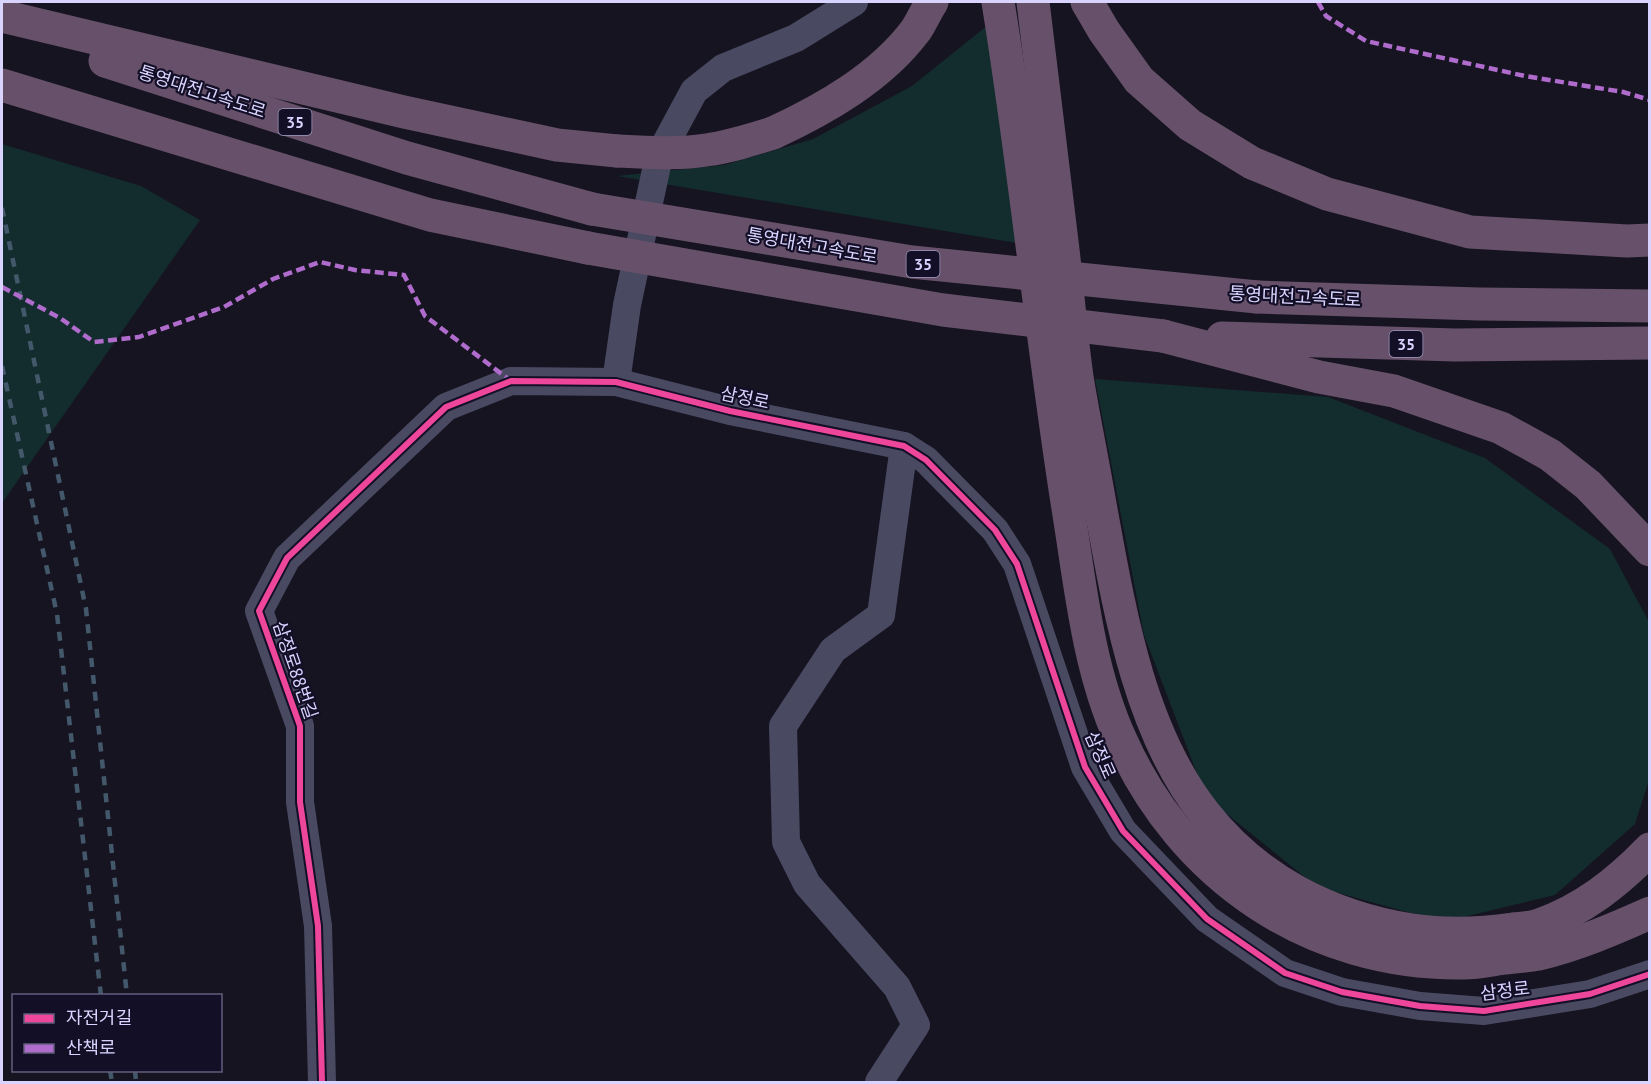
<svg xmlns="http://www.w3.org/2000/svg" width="1651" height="1084" font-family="'PT Sans','Noto Sans KR',sans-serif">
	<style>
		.green { fill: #132c2d }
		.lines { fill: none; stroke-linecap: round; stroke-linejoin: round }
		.street { stroke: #4a4962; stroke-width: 28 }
		.highway { stroke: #67516a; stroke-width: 33 }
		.rail { stroke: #43596b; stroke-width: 4.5; stroke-dasharray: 9 8; stroke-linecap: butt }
		.highway-bridge { stroke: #67516a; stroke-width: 33 }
		.quiet { stroke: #b06ccc; stroke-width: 4.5; stroke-dasharray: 9 4.5; stroke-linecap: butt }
		.cycleway-casing { stroke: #130f26; stroke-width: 10 }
		.cycleway { stroke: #ed469a; stroke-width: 6 }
		.labels { text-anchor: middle; stroke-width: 4.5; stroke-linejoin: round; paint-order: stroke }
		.shield { fill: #130f26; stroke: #9e99be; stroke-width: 1.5 }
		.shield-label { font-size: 16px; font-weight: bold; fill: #d9d4ff }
		.street-label { font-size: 18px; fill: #d9d4ff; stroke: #130f26 }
	</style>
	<rect width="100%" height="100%" fill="#161421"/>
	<g class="green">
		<path d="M 998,17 L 1022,244 L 617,176 L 724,165 L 813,139 L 912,86 Z"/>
		<path d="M 2,144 L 141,186 L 200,220 L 2,503 Z"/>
		<path d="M 1095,379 L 1328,397 L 1485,458 L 1610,549 L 1649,622 L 1649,780 L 1635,824 L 1555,895 L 1443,922 L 1317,887 L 1206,797 L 1144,635 Z"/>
	</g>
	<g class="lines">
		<g class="street">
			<path d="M 616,382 L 627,305 L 659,156 L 694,91 L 723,68 L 796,38 L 854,2"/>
			<path d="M 322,1082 L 318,926 L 300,802 L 300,726 L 259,611 L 287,558 L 446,407 L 511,381 L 616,382 L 730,411 L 904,446 L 926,460 L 995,530 L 1017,564 L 1085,767 L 1123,831 L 1207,919 L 1285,973 L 1342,992 L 1420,1006 L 1484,1011 L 1590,994 L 1650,974"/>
			<path d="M 879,1082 L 916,1025 L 897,987 L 807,884 L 786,842 L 783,726 L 833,650 L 881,615 L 904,446"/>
		</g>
		<g class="highway">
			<path d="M 998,2 C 1025,168 1041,336 1067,502 C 1080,581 1087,665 1120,738 C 1182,878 1311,965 1464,963 C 1477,963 1491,960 1505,958 C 1516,957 1528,956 1539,954 C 1577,945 1614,929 1650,913"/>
			<path d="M 1033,2 C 1043,84 1053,167 1063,250 C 1068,292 1071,335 1077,377 C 1084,420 1093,462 1100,504 C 1119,608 1138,729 1205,814 C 1257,880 1330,917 1412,930 C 1446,935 1479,934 1513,929 C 1522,928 1531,928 1539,925 C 1583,910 1618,882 1650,849"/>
			<path d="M 1087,2 L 1104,31 L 1139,80 L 1190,125 L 1252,163 L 1327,194 L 1470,232 L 1627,241 L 1650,240"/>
			<path d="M 2,16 L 404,112 L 557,145 L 617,151"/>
			<path d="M 105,61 L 407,158 L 592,209"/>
			<path d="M 2,85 L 430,215 L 588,248"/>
			<path d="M 773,133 C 825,109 881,77 916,30 C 922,21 926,11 932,2"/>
			<path d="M 1257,297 L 1479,304 L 1650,306"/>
			<path d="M 1163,336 L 1319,377 L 1394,391 L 1501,428 L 1550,455 L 1588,485 L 1650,550"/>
			<path d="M 1222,338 L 1455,345 L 1650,343"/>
		</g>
		<g class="rail">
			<path d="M 2,208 L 86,609 L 127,996"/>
			<path d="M 2,366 L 57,614 L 101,996"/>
			<path d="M 110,1070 L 112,1082"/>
			<path d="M 135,1070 L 136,1082"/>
		</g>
		<g class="highway-bridge">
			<path d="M 617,151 C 646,152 677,155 706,150 C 729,147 751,140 773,133"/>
			<path d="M 592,209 L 912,262 L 1257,297"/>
			<path d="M 588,248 L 943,310 L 1163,336"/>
		</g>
		<g class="quiet">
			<path d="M 1318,2 L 1326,16 L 1366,41 L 1525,76 L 1623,92 L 1650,100"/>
			<path d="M 2,287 L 60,318 L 94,342 L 139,337 L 224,307 L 273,279 L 320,262 L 355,270 L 404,275 L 425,316 L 511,381"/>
		</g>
		<g class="cycleway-casing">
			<path id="cycleway" d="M 322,1082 L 318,926 L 300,802 L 300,726 L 259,611 L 287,558 L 446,407 L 511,381 L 616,382 L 730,411 L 904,446 L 926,460 L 995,530 L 1017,564 L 1085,767 L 1123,831 L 1207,919 L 1285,973 L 1342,992 L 1420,1006 L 1484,1011 L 1590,994 L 1650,974"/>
		</g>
		<use href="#cycleway" class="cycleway"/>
	</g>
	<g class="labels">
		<g class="shield">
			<rect x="278.5" y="109" width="33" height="26" rx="4.5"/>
			<rect x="906.5" y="251" width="33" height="26" rx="4.5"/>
			<rect x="1389.5" y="331" width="33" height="26" rx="4.5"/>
		</g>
		<g class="shield-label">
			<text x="295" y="128">35</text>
			<text x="923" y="270">35</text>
			<text x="1406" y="350">35</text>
		</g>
		<g class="street-label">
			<text transform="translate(202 92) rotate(18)" y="6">통영대전고속도로</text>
			<text transform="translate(812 246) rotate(10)" y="6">통영대전고속도로</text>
			<text transform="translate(1295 297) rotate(3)" y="6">통영대전고속도로</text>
			<text transform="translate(745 398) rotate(12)" y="6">삼정로</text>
			<text transform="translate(295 670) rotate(71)" y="6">삼정로88번길</text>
			<text transform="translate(1100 755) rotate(66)" y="6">삼정로</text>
			<text transform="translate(1505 991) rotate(-7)" y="6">삼정로</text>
		</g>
	</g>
	<rect width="1651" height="1084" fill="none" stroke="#d9d4ff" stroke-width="6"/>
	<rect x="12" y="994" width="210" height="78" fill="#130f26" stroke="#625e7d" stroke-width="1.5"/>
	<rect x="24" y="1014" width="30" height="9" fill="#ed469a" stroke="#625e7d" stroke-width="1.5"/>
	<text x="66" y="1024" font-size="18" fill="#d9d4ff">자전거길</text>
	<rect x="24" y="1044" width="30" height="9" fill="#b06ccc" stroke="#625e7d" stroke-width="1.5"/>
	<text x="66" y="1054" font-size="18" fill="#d9d4ff">산책로</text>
</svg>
